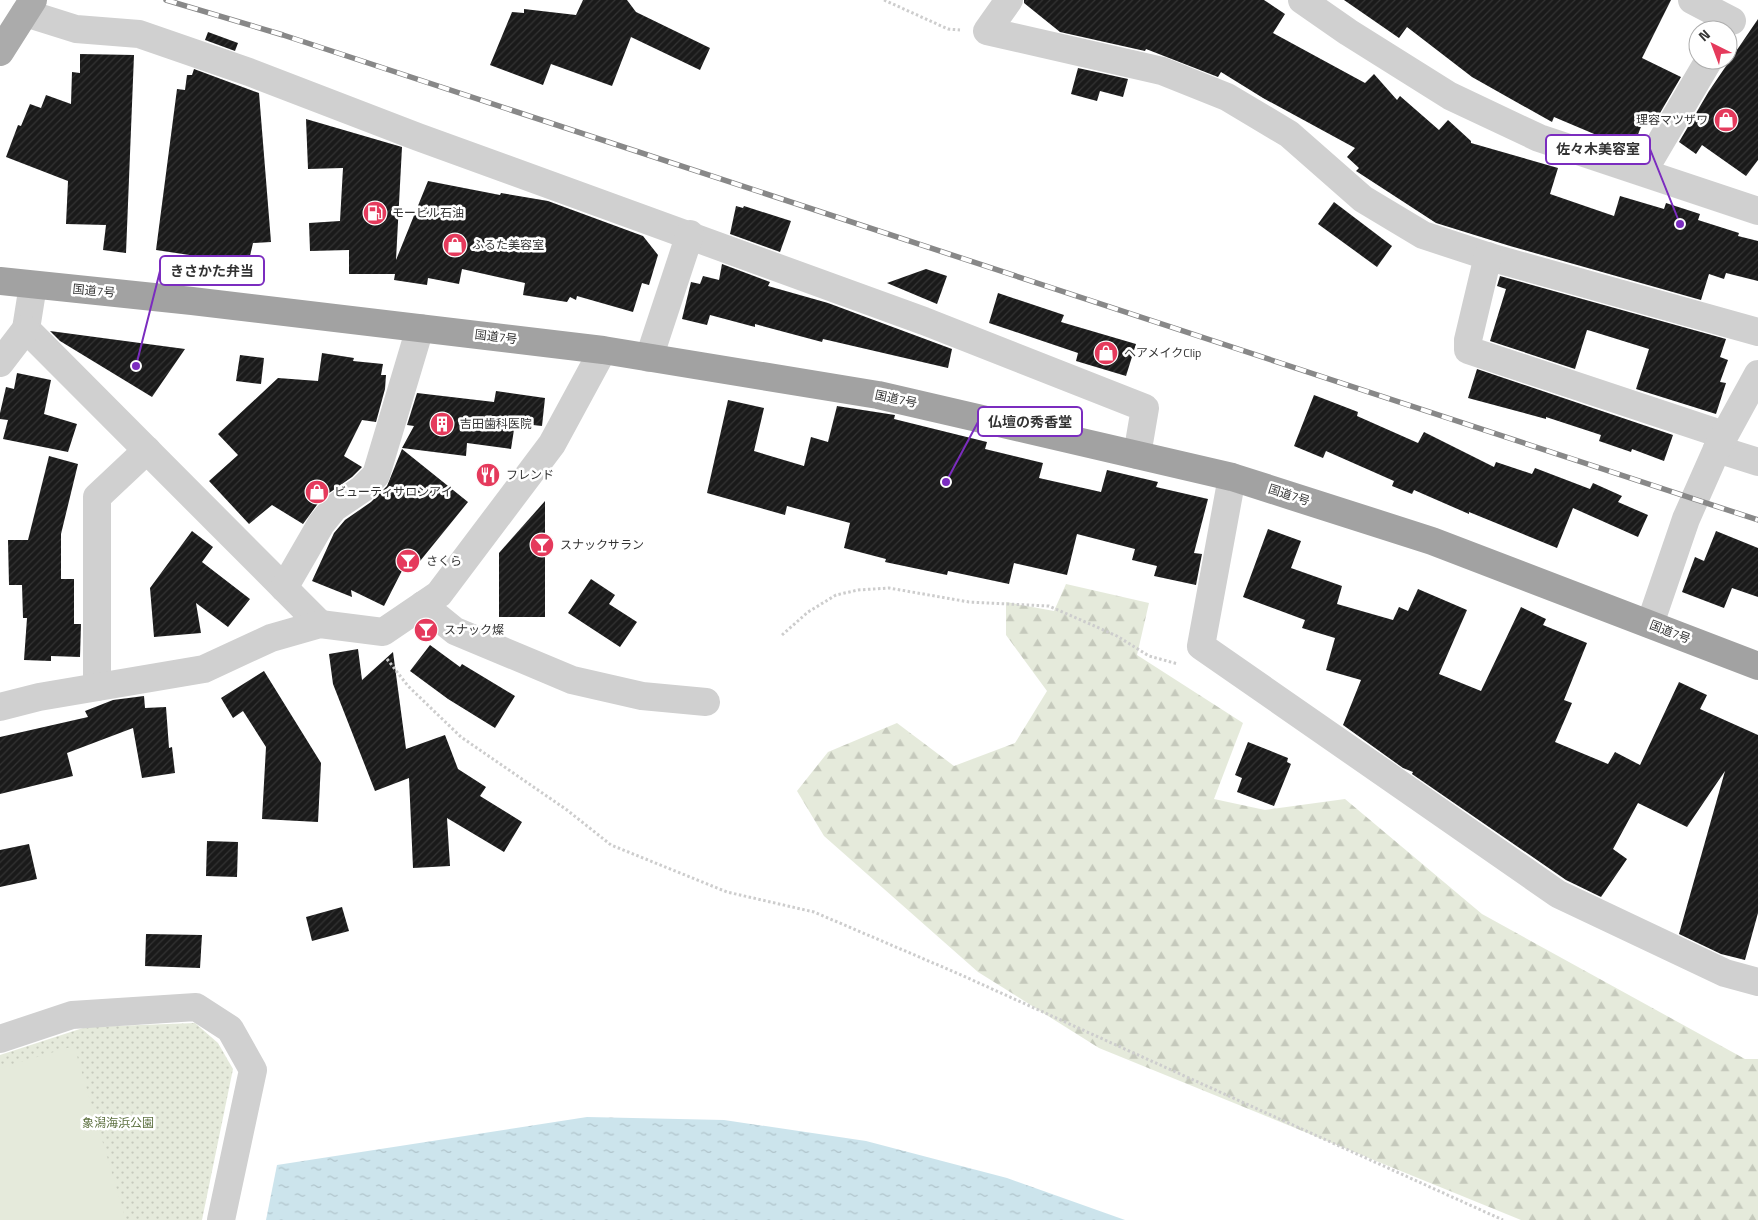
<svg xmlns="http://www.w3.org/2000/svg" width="1758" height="1220" font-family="'Titillium Web','Noto Sans JP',sans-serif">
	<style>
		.green { fill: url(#green-dots) }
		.forest { fill: url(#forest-firs) }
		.pitch { fill: #e5eadb }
		.water { fill: url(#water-ripples) }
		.building { fill: url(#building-hatch) }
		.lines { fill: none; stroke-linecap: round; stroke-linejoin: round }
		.path { stroke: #cdcdcd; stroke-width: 3; stroke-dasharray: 2.5 2.5; stroke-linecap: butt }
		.minor { stroke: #d0d0d0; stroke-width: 28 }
		.tertiary { stroke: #d0d0d0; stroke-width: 28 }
		.primary { stroke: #ababab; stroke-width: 28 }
		.trunk { stroke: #a2a2a2; stroke-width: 28 }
		.rail-casing { stroke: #888; stroke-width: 5.5 }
		.rail { stroke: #fff; stroke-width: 4; stroke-dasharray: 11; stroke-linecap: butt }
		.labels { text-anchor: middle; stroke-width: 5; stroke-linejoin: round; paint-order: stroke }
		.poi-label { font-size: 12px; fill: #333; stroke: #fff; text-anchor: start }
		.street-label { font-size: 12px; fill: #333; stroke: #fff }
		.park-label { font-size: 12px; fill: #5c703f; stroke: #fff }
		.leader { fill: none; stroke: #7b2cbf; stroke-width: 2 }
		.callout-dot { fill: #7b2cbf; stroke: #fff; stroke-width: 2 }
		.callout { fill: #fff; stroke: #7b2cbf; stroke-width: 2 }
		.callout-label { font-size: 14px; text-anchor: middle; font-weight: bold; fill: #333 }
	</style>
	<defs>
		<pattern id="green-dots" width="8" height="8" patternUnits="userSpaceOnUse" patternTransform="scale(1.25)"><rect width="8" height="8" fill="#e5eadb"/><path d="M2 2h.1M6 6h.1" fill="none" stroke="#c5c9bc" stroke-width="1.8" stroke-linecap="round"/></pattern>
		<pattern id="forest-firs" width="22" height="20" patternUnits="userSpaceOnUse" patternTransform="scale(1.25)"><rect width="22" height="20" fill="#e5eadb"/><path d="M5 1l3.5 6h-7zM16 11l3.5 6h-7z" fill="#c5c9bc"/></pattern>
		<pattern id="water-ripples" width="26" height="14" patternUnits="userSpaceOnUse" patternTransform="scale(1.25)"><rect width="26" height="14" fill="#cce4ec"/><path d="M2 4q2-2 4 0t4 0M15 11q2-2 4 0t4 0" fill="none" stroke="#b0c4cb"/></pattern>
		<pattern id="building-hatch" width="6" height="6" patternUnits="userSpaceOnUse" patternTransform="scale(1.25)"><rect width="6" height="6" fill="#1a1a1a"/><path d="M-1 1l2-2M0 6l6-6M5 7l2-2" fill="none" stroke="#333"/></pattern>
	</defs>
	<rect width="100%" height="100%" fill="#fff"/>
	<path class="green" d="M 195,1023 L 218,1043 L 233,1069 L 202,1220 L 0,1220 L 0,1055 L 86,1027 Z"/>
	<path class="forest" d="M 1066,584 L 1149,603 L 1137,655 L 1243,723 L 1214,799 L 1265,810 L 1345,799 L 1482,914 L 1745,1059 L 1758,1059 L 1758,1220 L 1521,1220 L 1099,1048 L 978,972 L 824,836 L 797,791 L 828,752 L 897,723 L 954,766 L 1015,743 L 1047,691 L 1006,635 L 1006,602 L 1054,611 Z"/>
	<path class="pitch" d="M 74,1046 L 126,1220 L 0,1220 L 0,1068 Z"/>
	<path class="water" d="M 587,1117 L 724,1120 L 866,1141 L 1007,1178 L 1125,1220 L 266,1220 L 277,1165 Z"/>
	<g class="building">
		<path d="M 583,0 L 627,0 L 636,12 L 710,48 L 700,70 L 631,37 L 612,86 L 551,64 L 543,85 L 490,65 L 512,12 L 524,13 L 524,9 L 576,15 Z"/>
		<path d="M 1024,0 L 1264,0 L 1285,14 L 1273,33 L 1365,83 L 1374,74 L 1397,100 L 1400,96 L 1439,130 L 1448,120 L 1471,141 L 1471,143 L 1558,168 L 1550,194 L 1614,216 L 1620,196 L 1664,209 L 1666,203 L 1700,214 L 1698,220 L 1739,233 L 1738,236 L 1758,241 L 1758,281 L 1726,273 L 1724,279 L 1709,274 L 1701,300 L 1510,246 L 1436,223 L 1356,171 L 1359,168 L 1347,157 L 1355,148 L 1263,98 L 1221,72 L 1218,77 L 1146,49 L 1145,51 L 1060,32 L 1024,3 Z"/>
		<path d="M 1344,0 L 1671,0 L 1642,58 L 1681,77 L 1653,125 L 1644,119 L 1632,150 L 1554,117 L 1552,122 L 1472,77 L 1407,27 L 1399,38 Z"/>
		<path d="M 1758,19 L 1758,160 L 1746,176 L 1702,145 L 1696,154 L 1679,142 L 1709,91 Z"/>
		<path d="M 208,32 L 238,43 L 235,51 L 205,40 Z"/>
		<path d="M 80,54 L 134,55 L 126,253 L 103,250 L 106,225 L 66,224 L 68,181 L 6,157 L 18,125 L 21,126 L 30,104 L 41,108 L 46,95 L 71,104 L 72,72 L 80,73 Z"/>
		<path d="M 1078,68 L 1128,79 L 1123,97 L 1100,91 L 1097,101 L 1071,94 Z"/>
		<path d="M 194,69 L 259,93 L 271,242 L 253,243 L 247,269 L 196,256 L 156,250 L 177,89 L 185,90 L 187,75 L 192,75 Z"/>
		<path d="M 306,119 L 402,147 L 396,260 L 428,181 L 500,195 L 501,193 L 548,201 L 643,236 L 658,255 L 649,285 L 642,283 L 633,312 L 577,296 L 576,300 L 570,297 L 567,302 L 523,295 L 525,283 L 462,269 L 459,284 L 428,278 L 427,285 L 394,280 L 395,274 L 349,274 L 349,250 L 310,251 L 309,223 L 340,221 L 343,168 L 308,169 Z"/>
		<path d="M 1334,202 L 1392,246 L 1377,267 L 1318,224 Z"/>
		<path d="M 736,206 L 743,208 L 744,206 L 791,221 L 780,252 L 730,234 Z"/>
		<path d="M 722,264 L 770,282 L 768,286 L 828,303 L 952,349 L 948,368 L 823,339 L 822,342 L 755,324 L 755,327 L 710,315 L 707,325 L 682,319 L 691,282 L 700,284 L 703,276 L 719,280 Z"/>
		<path d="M 926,269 L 947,276 L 937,304 L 887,283 Z"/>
		<path d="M 1500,276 L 1726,339 L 1720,357 L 1728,360 L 1720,382 L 1726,383 L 1716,414 L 1636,389 L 1649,349 L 1591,331 L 1587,330 L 1575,369 L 1490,341 L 1506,289 L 1497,286 Z"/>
		<path d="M 998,293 L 1064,315 L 1061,322 L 1136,344 L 1126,376 L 1076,361 L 1078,353 L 989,323 Z"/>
		<path d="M 50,331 L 185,349 L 152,397 L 60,341 Z"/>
		<path d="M 322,353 L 354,358 L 353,361 L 383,364 L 381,375 L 386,375 L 385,389 L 376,422 L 362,420 L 344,456 L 362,467 L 352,477 L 322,498 L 303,524 L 272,505 L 249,524 L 209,481 L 238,455 L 218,434 L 278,378 L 318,381 Z"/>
		<path d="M 240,355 L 264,358 L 261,384 L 236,381 Z"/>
		<path d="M 1477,369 L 1673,435 L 1664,461 L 1632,449 L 1631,452 L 1599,441 L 1601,435 L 1546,417 L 1546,419 L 1468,398 Z"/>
		<path d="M 17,373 L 51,380 L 44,414 L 77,424 L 68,452 L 3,439 L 8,420 L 0,419 L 0,413 L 6,387 L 14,389 Z"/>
		<path d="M 496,391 L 545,398 L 542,426 L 515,423 L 511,449 L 467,443 L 466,456 L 402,448 L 414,426 L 407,425 L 417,393 L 494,402 Z"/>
		<path d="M 1314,395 L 1358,412 L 1357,416 L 1418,443 L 1424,432 L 1494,467 L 1496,462 L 1532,474 L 1535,468 L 1590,489 L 1593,483 L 1622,496 L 1618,502 L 1648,515 L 1638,537 L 1573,508 L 1557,548 L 1469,512 L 1469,514 L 1414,490 L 1412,494 L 1392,486 L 1394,481 L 1326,451 L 1323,458 L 1294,446 Z"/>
		<path d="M 728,400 L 764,408 L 754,451 L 804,466 L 811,437 L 828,442 L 837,406 L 895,415 L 894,419 L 987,442 L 985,449 L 1043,463 L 1039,478 L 1101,492 L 1107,470 L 1158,482 L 1156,487 L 1208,499 L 1194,553 L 1202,554 L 1196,585 L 1154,576 L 1157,566 L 1132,560 L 1135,549 L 1077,534 L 1067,575 L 1014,563 L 1009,584 L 948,571 L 947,575 L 885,562 L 886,559 L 844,548 L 850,523 L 787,506 L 785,515 L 707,493 Z"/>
		<path d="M 402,449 L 468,502 L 416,566 L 408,559 L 384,606 L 351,590 L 352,597 L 312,581 L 334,533 L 345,520 L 371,502 L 387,486 Z"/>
		<path d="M 49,456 L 78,464 L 61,534 L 61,579 L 74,579 L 74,624 L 81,624 L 80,657 L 51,656 L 51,661 L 24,660 L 27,618 L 23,618 L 22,585 L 9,585 L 8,540 L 28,540 Z"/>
		<path d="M 545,501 L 545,617 L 499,617 L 499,553 Z"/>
		<path d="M 1268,529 L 1301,541 L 1291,568 L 1342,586 L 1337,604 L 1393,620 L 1399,607 L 1408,611 L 1418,589 L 1467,610 L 1439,674 L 1481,691 L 1521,607 L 1546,619 L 1543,625 L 1587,643 L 1564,700 L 1572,703 L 1555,742 L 1608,764 L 1615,752 L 1640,765 L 1679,682 L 1707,695 L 1700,709 L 1758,735 L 1758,913 L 1745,960 L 1721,954 L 1679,934 L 1725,771 L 1687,827 L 1638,803 L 1613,849 L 1627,859 L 1601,897 L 1566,880 L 1412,774 L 1413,772 L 1403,768 L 1343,725 L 1361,680 L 1326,670 L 1335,638 L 1302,628 L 1305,620 L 1243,597 Z"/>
		<path d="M 192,531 L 213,547 L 202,562 L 250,599 L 228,627 L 196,603 L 201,633 L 154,637 L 150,588 Z"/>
		<path d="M 1716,531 L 1758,548 L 1758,597 L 1732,588 L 1724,608 L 1682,592 L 1695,557 L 1704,561 Z"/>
		<path d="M 591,579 L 615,595 L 609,604 L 637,622 L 620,647 L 568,613 Z"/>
		<path d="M 430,645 L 460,667 L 462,664 L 515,696 L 495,728 L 448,699 L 410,671 Z"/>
		<path d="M 358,649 L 362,680 L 393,652 L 406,749 L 445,735 L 458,769 L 486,787 L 480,796 L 522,822 L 504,852 L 447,818 L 450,866 L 413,868 L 409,778 L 375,791 L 333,684 L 329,654 Z"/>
		<path d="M 264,671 L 321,763 L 318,822 L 262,819 L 266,747 L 243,711 L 233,718 L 221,698 Z"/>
		<path d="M 144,696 L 145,708 L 166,707 L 169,748 L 172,747 L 175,773 L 142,778 L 133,728 L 67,753 L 73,776 L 0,794 L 0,737 L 88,717 L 85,711 L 113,700 Z"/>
		<path d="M 1248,742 L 1288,758 L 1287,762 L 1291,764 L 1274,806 L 1237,792 L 1242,778 L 1235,775 Z"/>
		<path d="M 207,841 L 238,842 L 237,877 L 206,876 Z"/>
		<path d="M 29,844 L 37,879 L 0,887 L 0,850 Z"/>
		<path d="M 342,907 L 349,931 L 312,941 L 306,917 Z"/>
		<path d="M 146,934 L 202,935 L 200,968 L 145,966 Z"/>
	</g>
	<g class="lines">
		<g class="path">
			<path d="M 884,0 L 948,29 L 960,30"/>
			<path d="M 782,635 L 808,612 L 836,595 L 858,590 L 889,588 L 969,602 L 1049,606 L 1117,636 L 1149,656 L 1178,664"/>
			<path d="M 387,659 L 408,686 L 461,737 L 567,810 L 611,845 L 727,892 L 814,912 L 959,974 L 1503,1220"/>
		</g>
		<g class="minor">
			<path d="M 1009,0 L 987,31 L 1162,71 L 1227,97 L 1289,134 L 1363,199 L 1423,235 L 1493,258 L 1758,332"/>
			<path d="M 1302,0 L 1348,32 L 1450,96 L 1539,138 L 1758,211"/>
			<path d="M 1692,0 L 1732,21"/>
			<path d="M 25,13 L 76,29 L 139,34 L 249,72 L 418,137 L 924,321 L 1145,408 L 1137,455"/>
			<path d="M 1643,172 L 1709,60"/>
			<path d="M 1488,256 L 1468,340 L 1468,350 L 1724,435"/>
			<path d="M 33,285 L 26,329 L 320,624"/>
			<path d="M 649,358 L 690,234"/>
			<path d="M 0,363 L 26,329"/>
			<path d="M 1717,449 L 1758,462"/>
			<path d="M 1232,477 L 1201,646 L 1558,894 L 1725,973 L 1758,982"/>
			<path d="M 284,588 L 321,524 L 334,508 L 362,489 L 376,475 L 420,328"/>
			<path d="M 423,605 L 455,631 L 572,680 L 642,696 L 706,702"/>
			<path d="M 1650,624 L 1686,519 L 1717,449 L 1758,374"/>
			<path d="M 97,687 L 97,497 L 147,450"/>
			<path d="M 0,1039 L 72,1015 L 196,1007 L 230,1029 L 253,1070 L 221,1220"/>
		</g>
		<path class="tertiary" d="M 0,707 L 39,697 L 204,669 L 271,638 L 320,624 L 383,632 L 439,594 L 552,444 L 603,350"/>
		<path class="primary" d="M 0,52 L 33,0"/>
		<path class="trunk" d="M 0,281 L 192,301 L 603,350 L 878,395 L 1232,477 L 1432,541 L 1758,666"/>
		<g class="rail-casing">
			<path id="rail" d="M 166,0 L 283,35 L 1758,520"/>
		</g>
		<use href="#rail" class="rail"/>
	</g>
	<defs>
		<g id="shop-disc" transform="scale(1.25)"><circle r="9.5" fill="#e53a5c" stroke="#fff"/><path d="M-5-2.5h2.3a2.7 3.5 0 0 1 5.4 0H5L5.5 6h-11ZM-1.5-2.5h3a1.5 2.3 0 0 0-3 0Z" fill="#fff"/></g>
		<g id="fuel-disc" transform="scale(1.25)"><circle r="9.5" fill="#e53a5c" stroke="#fff"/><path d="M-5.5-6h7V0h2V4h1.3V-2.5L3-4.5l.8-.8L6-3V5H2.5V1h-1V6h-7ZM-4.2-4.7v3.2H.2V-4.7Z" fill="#fff"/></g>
		<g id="building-disc" transform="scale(1.25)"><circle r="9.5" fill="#e53a5c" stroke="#fff"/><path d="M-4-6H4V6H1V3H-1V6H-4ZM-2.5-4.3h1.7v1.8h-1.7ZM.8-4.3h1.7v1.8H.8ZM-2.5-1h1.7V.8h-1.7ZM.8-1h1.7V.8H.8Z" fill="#fff"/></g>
		<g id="restaurant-disc" transform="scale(1.25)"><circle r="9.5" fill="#e53a5c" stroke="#fff"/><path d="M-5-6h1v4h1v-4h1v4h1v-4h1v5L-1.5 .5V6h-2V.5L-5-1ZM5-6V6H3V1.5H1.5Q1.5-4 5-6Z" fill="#fff"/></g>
		<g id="bar-disc" transform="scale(1.25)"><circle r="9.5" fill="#e53a5c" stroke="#fff"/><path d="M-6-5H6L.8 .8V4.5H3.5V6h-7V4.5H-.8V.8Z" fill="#fff"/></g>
	</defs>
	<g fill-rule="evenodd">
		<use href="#shop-disc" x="1726" y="120"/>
		<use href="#fuel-disc" x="375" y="213"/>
		<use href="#shop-disc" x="455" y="245"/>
		<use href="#shop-disc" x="1106" y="353"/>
		<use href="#building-disc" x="442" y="424"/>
		<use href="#restaurant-disc" x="488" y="475"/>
		<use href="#shop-disc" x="317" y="492"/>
		<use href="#bar-disc" x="542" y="545"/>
		<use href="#bar-disc" x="408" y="561"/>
		<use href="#bar-disc" x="426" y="630"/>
	</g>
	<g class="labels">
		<g class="poi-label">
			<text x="1708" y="124" text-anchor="end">理容マツザワ</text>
			<text x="392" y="217">モービル石油</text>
			<text x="472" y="249">ふるた美容室</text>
			<text x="1124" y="357">ヘアメイクClip</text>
			<text x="460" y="428">吉田歯科医院</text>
			<text x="506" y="479">フレンド</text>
			<text x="334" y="496">ビューティサロンアイ</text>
			<text x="560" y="549">スナックサラン</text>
			<text x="426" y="565">さくら</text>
			<text x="444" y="634">スナック燦</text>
		</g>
		<g class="street-label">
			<text transform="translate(94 291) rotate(5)" y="4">国道7号</text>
			<text transform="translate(496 337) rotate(7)" y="4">国道7号</text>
			<text transform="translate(896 399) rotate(12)" y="4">国道7号</text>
			<text transform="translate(1289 495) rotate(18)" y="4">国道7号</text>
			<text transform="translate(1670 632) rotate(21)" y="4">国道7号</text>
		</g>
		<g class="park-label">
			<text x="118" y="1127">象潟海浜公園</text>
		</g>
	</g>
	<path class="leader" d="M1680 224L1650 149M136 366L160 271M946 482L978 422"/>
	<g class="callout-dot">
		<circle cx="1680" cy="224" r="5"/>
		<circle cx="136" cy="366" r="5"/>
		<circle cx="946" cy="482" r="5"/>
	</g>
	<g class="callout">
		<rect x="1546" y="135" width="104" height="29" rx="5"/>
		<rect x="160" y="256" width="104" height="29" rx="5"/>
		<rect x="978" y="407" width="104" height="29" rx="5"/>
	</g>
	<g class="callout-label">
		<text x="1598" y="154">佐々木美容室</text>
		<text x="212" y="276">きさかた弁当</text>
		<text x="1030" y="427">仏壇の秀香堂</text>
	</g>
	<g transform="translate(1713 45) rotate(318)"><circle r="24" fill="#ffffff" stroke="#adadad"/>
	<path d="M0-4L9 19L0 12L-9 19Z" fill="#e53a5c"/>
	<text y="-8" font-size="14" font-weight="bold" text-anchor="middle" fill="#333333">N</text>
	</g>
</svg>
